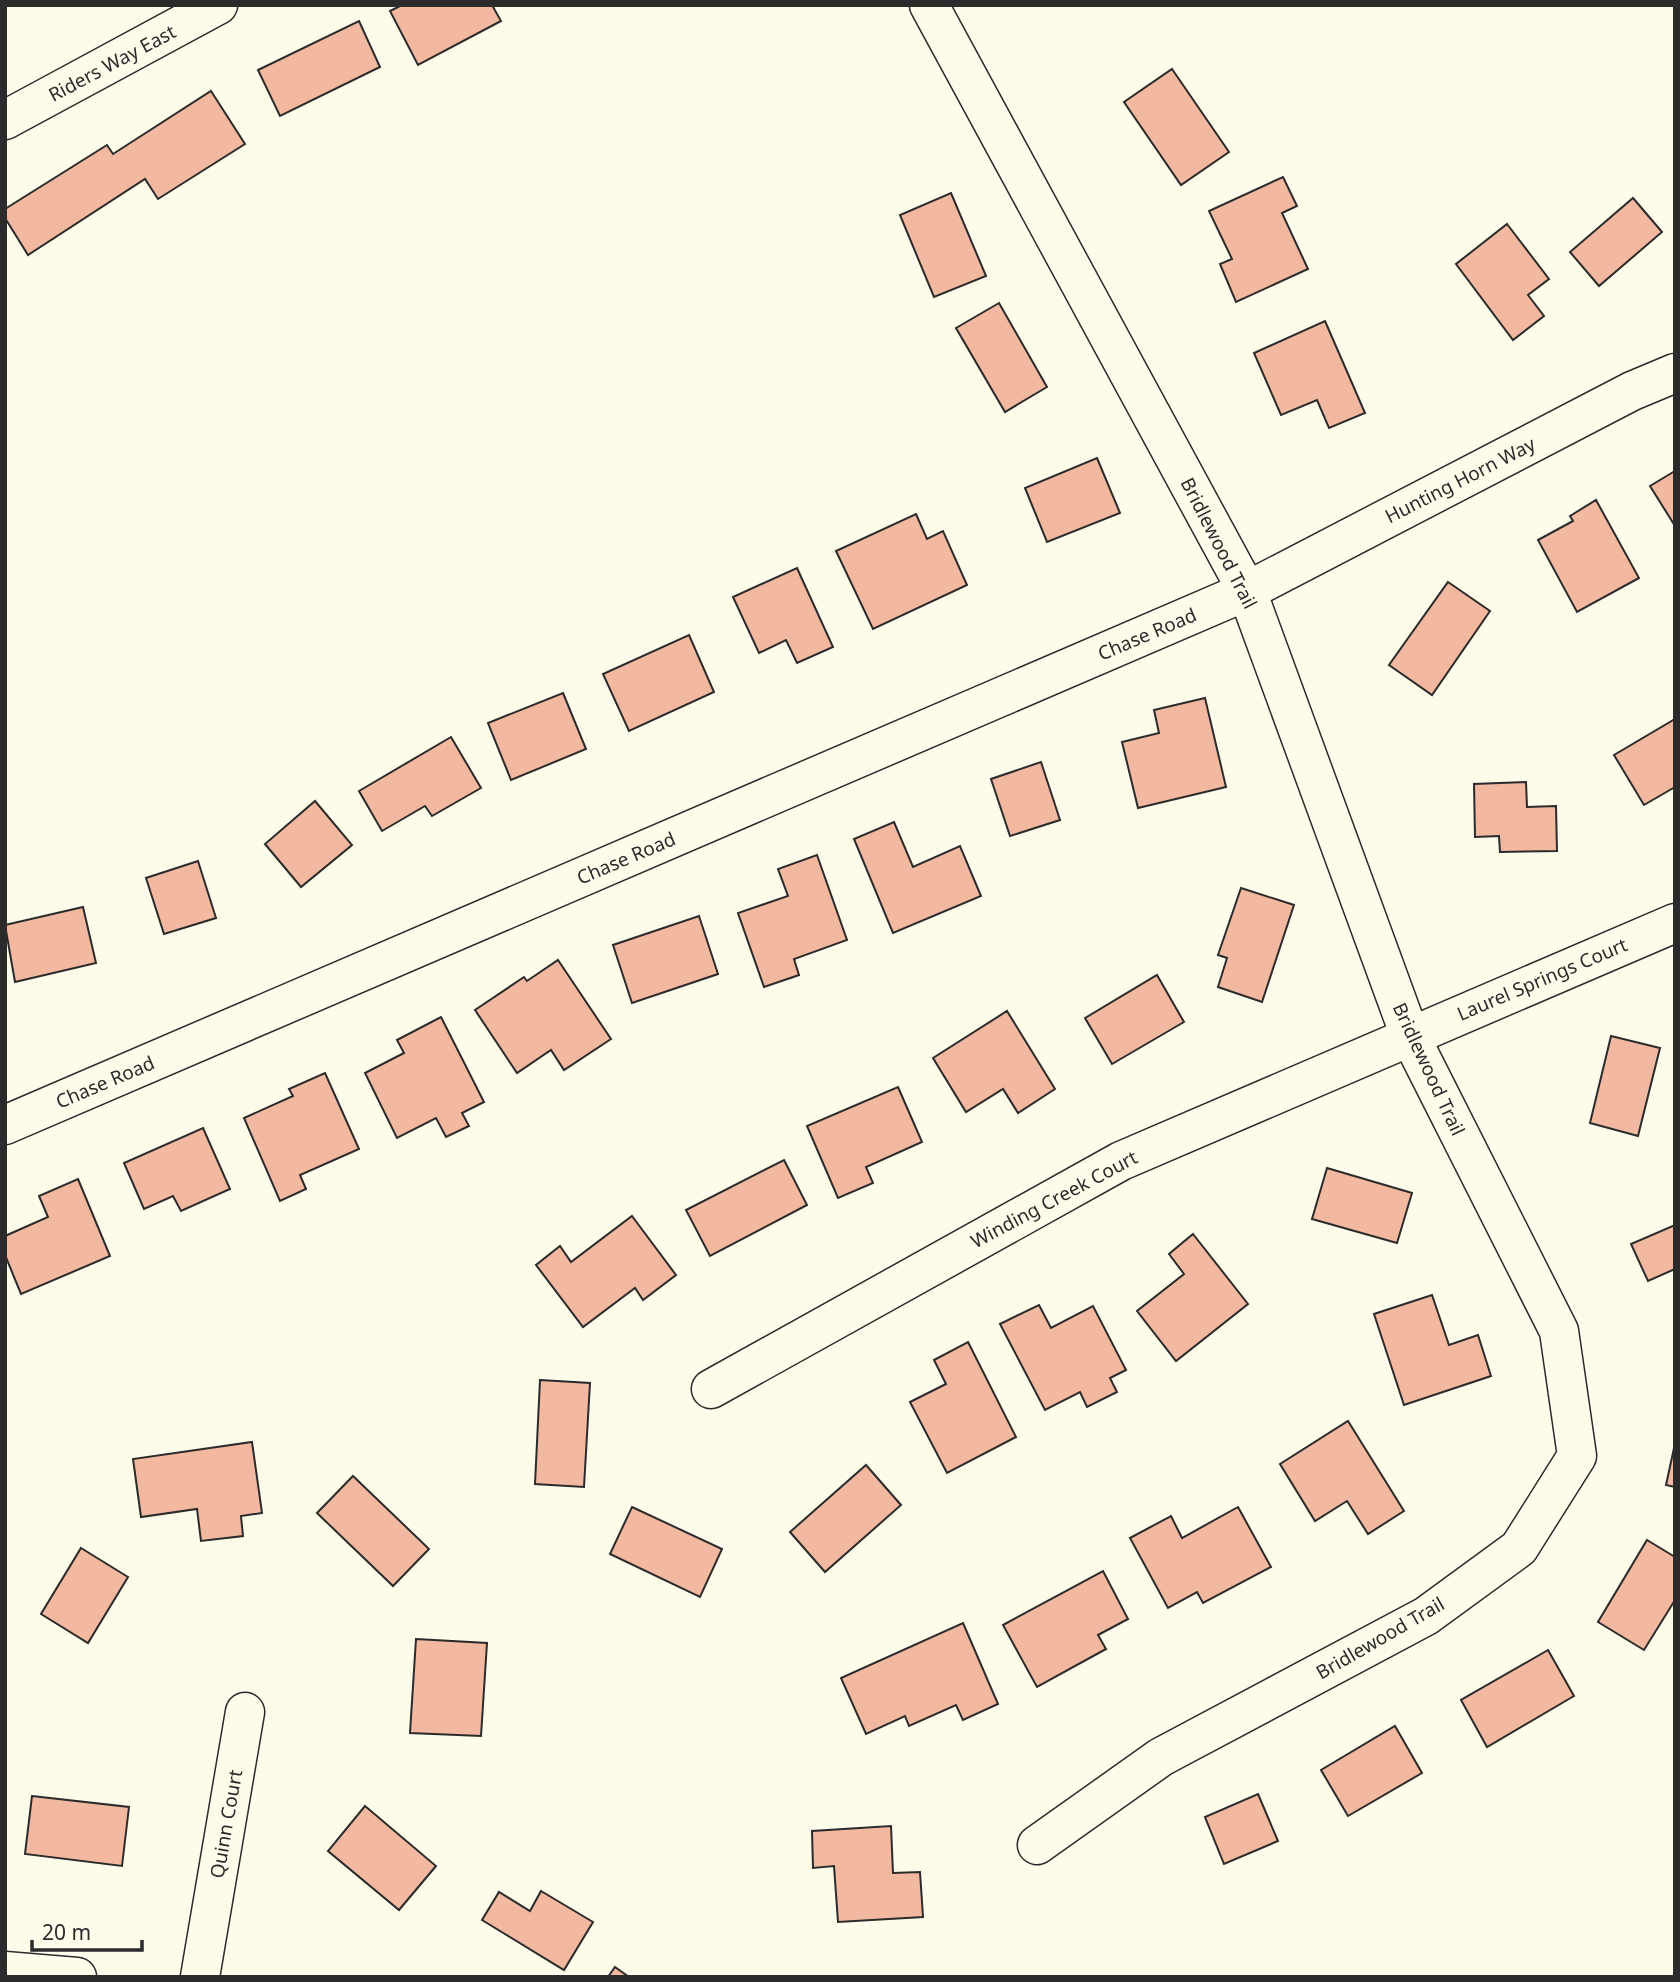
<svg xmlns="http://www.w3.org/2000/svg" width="1680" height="1982" font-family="'Noto Sans',sans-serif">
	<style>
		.building { fill: #f2b8a0; stroke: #2b2b2b; stroke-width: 2 }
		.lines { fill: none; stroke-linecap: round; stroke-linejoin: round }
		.minor-casing { stroke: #2b2b2b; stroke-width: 41 }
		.minor { stroke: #fdfbea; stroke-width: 38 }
		.labels { text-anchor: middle; stroke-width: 5; stroke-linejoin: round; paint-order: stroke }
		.street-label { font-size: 19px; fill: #2b2b2b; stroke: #fdfbea }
	</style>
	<rect width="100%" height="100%" fill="#fdfbea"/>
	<g class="building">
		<path d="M 402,5 L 492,5 L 501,21 L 418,65 L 390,11 Z"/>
		<path d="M 359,21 L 380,67 L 280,116 L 258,70 Z"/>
		<path d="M 1172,69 L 1229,152 L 1181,185 L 1124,102 Z"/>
		<path d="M 211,91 L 245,144 L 158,199 L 145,179 L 28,255 L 5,218 L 5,209 L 107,145 L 113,154 Z"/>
		<path d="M 1283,177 L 1297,206 L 1282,213 L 1308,269 L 1236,302 L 1220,264 L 1232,259 L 1209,211 Z"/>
		<path d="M 951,193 L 986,276 L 934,297 L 900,215 Z"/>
		<path d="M 1633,198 L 1662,232 L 1599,286 L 1570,252 Z"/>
		<path d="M 1507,224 L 1549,279 L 1528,295 L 1544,316 L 1513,340 L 1456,264 Z"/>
		<path d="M 999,303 L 1047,387 L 1005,412 L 956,328 Z"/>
		<path d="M 1325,321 L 1365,413 L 1329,428 L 1317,400 L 1281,415 L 1254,353 Z"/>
		<path d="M 1097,458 L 1120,513 L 1047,542 L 1025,488 Z"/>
		<path d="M 1675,471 L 1675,526 L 1650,486 Z"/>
		<path d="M 1596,500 L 1639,578 L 1577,612 L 1538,540 L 1573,521 L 1570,516 Z"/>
		<path d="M 916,514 L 927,539 L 943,531 L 967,585 L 873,629 L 836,551 Z"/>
		<path d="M 797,568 L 833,647 L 797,663 L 786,640 L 759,653 L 733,597 Z"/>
		<path d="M 1448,582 L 1490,611 L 1432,695 L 1389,665 Z"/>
		<path d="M 689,635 L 714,692 L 629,731 L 603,674 Z"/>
		<path d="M 563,693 L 586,749 L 511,780 L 488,723 Z"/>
		<path d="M 1205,698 L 1226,787 L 1138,808 L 1122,742 L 1159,733 L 1154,710 Z"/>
		<path d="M 1675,719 L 1675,787 L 1644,805 L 1614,755 Z"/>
		<path d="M 451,737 L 481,788 L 432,816 L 425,806 L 382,831 L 359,791 Z"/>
		<path d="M 1041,762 L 1060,820 L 1010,836 L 991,779 Z"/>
		<path d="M 1526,782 L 1527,807 L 1556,806 L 1557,851 L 1500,852 L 1499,836 L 1475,837 L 1474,784 Z"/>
		<path d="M 315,801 L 352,845 L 301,887 L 265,844 Z"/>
		<path d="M 894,822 L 913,867 L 960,846 L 981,896 L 893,933 L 854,839 Z"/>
		<path d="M 817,855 L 847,940 L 794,959 L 799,975 L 764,987 L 738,913 L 788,896 L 778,869 Z"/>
		<path d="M 198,861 L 216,918 L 164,934 L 146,878 Z"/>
		<path d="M 1241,888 L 1294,905 L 1262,1002 L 1218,987 L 1227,958 L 1218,955 Z"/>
		<path d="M 83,907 L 96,963 L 15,982 L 5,925 Z"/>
		<path d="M 699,916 L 718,974 L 632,1003 L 613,945 Z"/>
		<path d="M 558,960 L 611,1039 L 564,1070 L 551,1050 L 517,1073 L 475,1010 L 524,977 L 527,981 Z"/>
		<path d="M 1157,975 L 1184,1022 L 1112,1064 L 1085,1018 Z"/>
		<path d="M 1007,1011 L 1055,1089 L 1018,1113 L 1003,1089 L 966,1112 L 933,1058 Z"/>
		<path d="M 441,1017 L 484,1102 L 462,1113 L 469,1126 L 446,1137 L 436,1118 L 397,1138 L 365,1073 L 404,1053 L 397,1040 Z"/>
		<path d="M 1611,1036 L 1660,1048 L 1638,1136 L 1590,1123 Z"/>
		<path d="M 325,1073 L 359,1149 L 300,1175 L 306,1189 L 280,1201 L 244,1118 L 293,1096 L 289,1089 Z"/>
		<path d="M 898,1087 L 922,1142 L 866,1167 L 873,1183 L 838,1198 L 807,1126 Z"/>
		<path d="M 203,1128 L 230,1189 L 181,1211 L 173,1196 L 144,1209 L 124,1163 Z"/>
		<path d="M 784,1160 L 807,1205 L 710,1256 L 686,1210 Z"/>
		<path d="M 1327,1168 L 1412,1193 L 1397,1243 L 1312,1219 Z"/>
		<path d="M 78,1179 L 110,1256 L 21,1294 L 5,1255 L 5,1236 L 48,1217 L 39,1196 Z"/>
		<path d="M 632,1216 L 676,1275 L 643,1300 L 635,1288 L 583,1327 L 536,1265 L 560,1246 L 571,1262 Z"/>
		<path d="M 1675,1225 L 1675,1269 L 1648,1281 L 1631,1244 Z"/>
		<path d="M 1193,1234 L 1248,1304 L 1176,1361 L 1137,1311 L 1184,1274 L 1169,1254 Z"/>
		<path d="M 1432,1295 L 1449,1345 L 1478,1335 L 1491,1376 L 1404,1405 L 1374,1314 Z"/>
		<path d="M 1039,1305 L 1051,1328 L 1093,1306 L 1126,1370 L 1110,1378 L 1117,1392 L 1087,1407 L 1080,1392 L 1045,1410 L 1000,1324 Z"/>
		<path d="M 968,1342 L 1016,1437 L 947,1473 L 910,1402 L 946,1384 L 934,1360 Z"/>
		<path d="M 540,1380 L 590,1383 L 584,1487 L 535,1484 Z"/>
		<path d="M 1348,1421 L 1404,1511 L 1368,1534 L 1347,1501 L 1315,1521 L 1280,1464 Z"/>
		<path d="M 252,1442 L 262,1513 L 241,1516 L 243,1536 L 201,1541 L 197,1509 L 141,1517 L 133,1459 Z"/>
		<path d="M 1674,1448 L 1675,1448 L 1675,1487 L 1666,1485 Z"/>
		<path d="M 866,1465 L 901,1505 L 825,1572 L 790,1532 Z"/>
		<path d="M 353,1476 L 429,1549 L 393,1586 L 317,1513 Z"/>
		<path d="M 632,1507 L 722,1549 L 700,1597 L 610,1554 Z"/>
		<path d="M 1238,1507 L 1271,1567 L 1203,1603 L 1197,1592 L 1168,1608 L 1130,1538 L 1171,1516 L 1182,1538 Z"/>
		<path d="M 1647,1540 L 1675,1557 L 1675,1600 L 1644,1650 L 1598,1622 Z"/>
		<path d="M 81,1548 L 128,1577 L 88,1643 L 41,1614 Z"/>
		<path d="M 1103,1571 L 1128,1619 L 1098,1635 L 1106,1649 L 1037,1687 L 1003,1625 Z"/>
		<path d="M 963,1623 L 998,1704 L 963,1720 L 956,1705 L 909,1726 L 905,1716 L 866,1734 L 841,1678 Z"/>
		<path d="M 416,1639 L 487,1643 L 481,1736 L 410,1733 Z"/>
		<path d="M 1548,1650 L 1574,1696 L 1487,1747 L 1461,1700 Z"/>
		<path d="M 1395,1726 L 1422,1773 L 1348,1816 L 1321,1770 Z"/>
		<path d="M 1258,1794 L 1278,1841 L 1224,1864 L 1205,1817 Z"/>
		<path d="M 32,1796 L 129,1807 L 122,1866 L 25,1854 Z"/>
		<path d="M 365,1806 L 436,1866 L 399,1910 L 328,1851 Z"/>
		<path d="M 891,1826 L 893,1873 L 920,1872 L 923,1917 L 838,1922 L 834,1866 L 813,1868 L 812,1831 Z"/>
		<path d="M 541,1891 L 593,1922 L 564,1970 L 482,1920 L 499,1892 L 530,1911 Z"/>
		<path d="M 615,1967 L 629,1977 L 608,1977 Z"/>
	</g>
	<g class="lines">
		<g class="minor-casing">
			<g id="minor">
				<path d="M 929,5 L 1247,591 L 1410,1036 L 1559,1331 L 1577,1456 L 1519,1548 L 1426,1616 L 1161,1757 L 1037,1845"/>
				<path d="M 5,120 L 218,5"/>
				<path d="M 5,1125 L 1247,591 L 1632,391 L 1675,373"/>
				<path d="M 711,1389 L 1121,1161 L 1675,923"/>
				<path d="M 5,1971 L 77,1977"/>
				<path d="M 200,1977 L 245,1712"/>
			</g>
		</g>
		<use href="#minor" class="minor"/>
	</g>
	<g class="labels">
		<g class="street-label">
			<text transform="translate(112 63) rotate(-28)" y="7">Riders Way East</text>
			<text transform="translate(1460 480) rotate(-27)" y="7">Hunting Horn Way</text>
			<text transform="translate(1219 543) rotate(63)" y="7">Bridlewood Trail</text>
			<text transform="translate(1147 634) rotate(-23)" y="7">Chase Road</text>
			<text transform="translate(626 858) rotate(-23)" y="7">Chase Road</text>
			<text transform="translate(1542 979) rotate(-23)" y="7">Laurel Springs Court</text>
			<text transform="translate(1429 1069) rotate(65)" y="7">Bridlewood Trail</text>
			<text transform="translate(105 1082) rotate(-23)" y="7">Chase Road</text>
			<text transform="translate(1054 1199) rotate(-28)" y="7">Winding Creek Court</text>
			<text transform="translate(1380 1638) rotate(-30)" y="7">Bridlewood Trail</text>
			<text transform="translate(226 1824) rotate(-80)" y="7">Quinn Court</text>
		</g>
	</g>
	<rect width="1680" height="1982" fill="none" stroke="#2b2b2b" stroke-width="14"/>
	<path d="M32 1940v10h110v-10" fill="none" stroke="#2b2b2b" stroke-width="3.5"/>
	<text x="42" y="1940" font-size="21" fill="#2b2b2b" stroke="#fdfbea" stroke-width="5" paint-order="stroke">20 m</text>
</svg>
